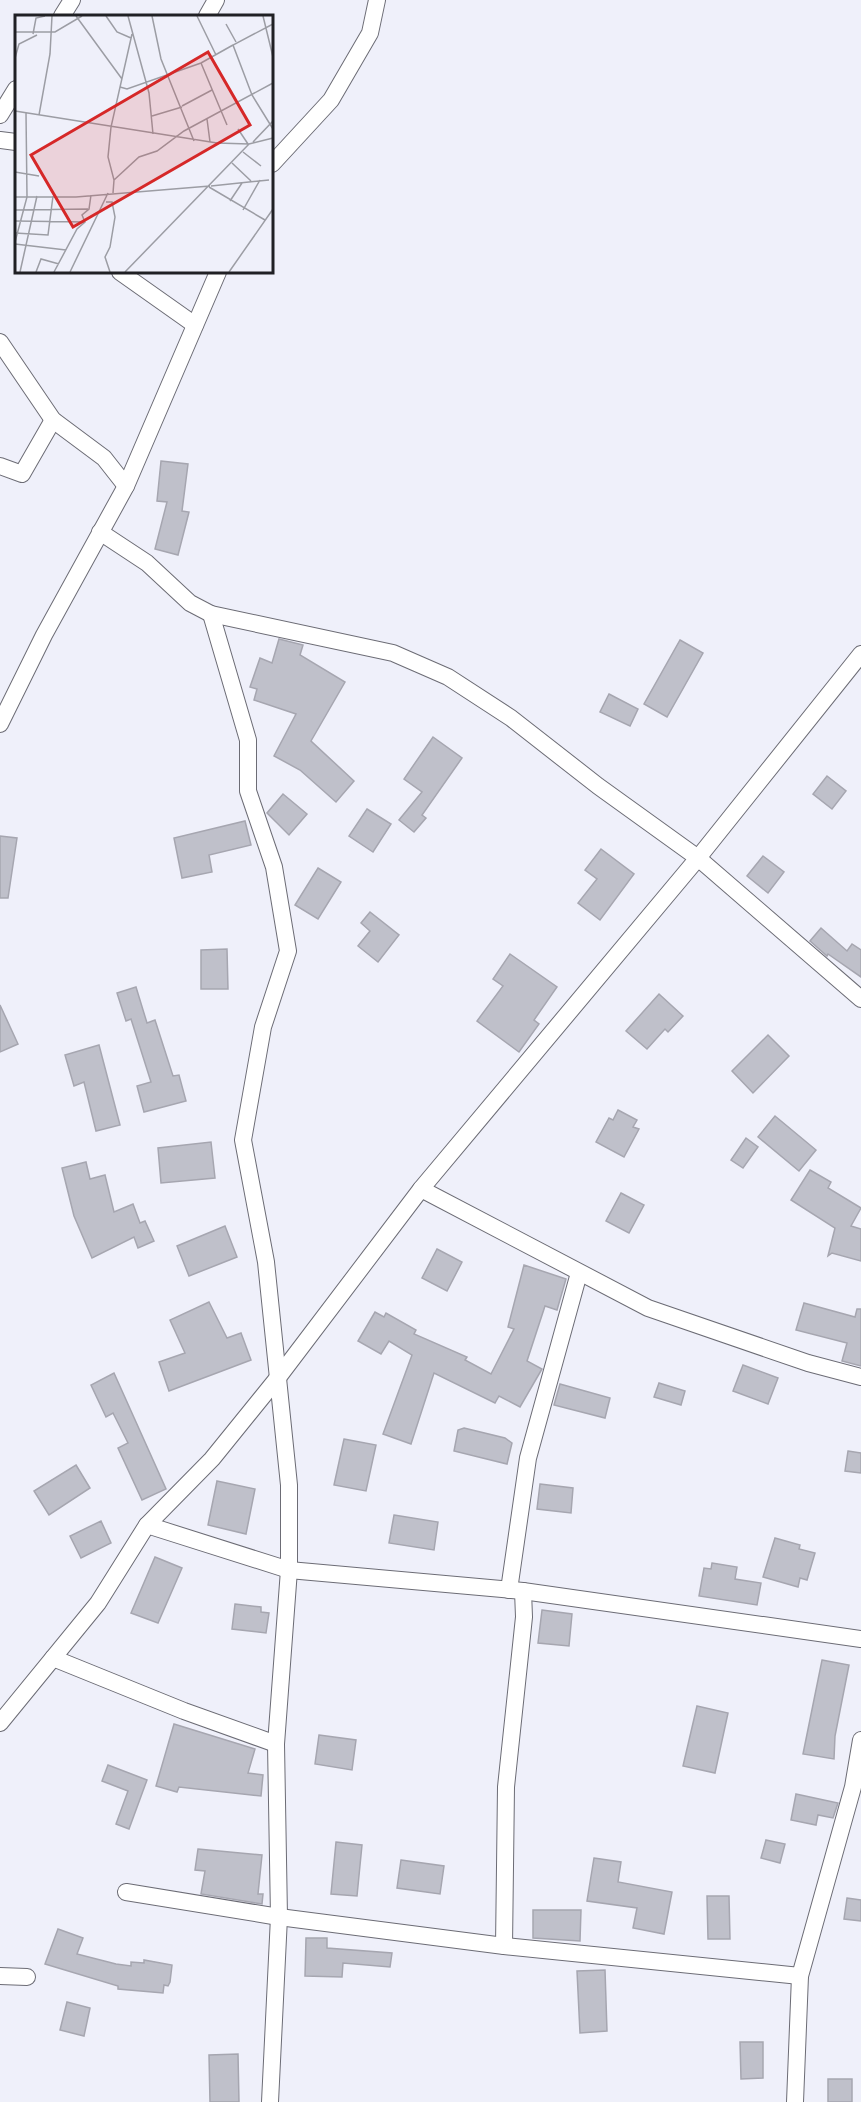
<svg xmlns="http://www.w3.org/2000/svg" width="861" height="2102" font-family="'Nunito Sans',sans-serif">
	<style>
		.building { fill: #bfc0ca; stroke: #a6a6b0; stroke-width: 1.5 }
		.lines { fill: none; stroke-linecap: round; stroke-linejoin: round }
		.street-casing { stroke: #6c6c75; stroke-width: 18 }
		.street { stroke: #fff; stroke-width: 16 }
		.inset-road { fill: none; stroke: #9c9da4; stroke-width: 1.5 }
		.view { fill: #d62828; fill-opacity: 0.15; stroke: #d62828; stroke-width: 3 }
		.inset-edge { fill: none; stroke: #202024; stroke-width: 3 }
	</style>
	<rect width="100%" height="100%" fill="#eff0fa"/>
	<g class="building">
		<path d="M 161,461 L 188,464 L 182,511 L 189,512 L 178,555 L 155,549 L 167,502 L 157,501 Z"/>
		<path d="M 279,639 L 303,645 L 300,655 L 345,682 L 311,741 L 354,781 L 336,802 L 300,770 L 274,756 L 296,714 L 254,700 L 257,689 L 250,687 L 260,658 L 272,663 Z"/>
		<path d="M 680,640 L 703,653 L 667,717 L 644,704 Z"/>
		<path d="M 609,694 L 638,709 L 630,726 L 600,712 Z"/>
		<path d="M 433,737 L 462,758 L 422,815 L 426,818 L 414,832 L 399,820 L 422,792 L 404,779 Z"/>
		<path d="M 827,776 L 846,791 L 832,809 L 813,794 Z"/>
		<path d="M 283,794 L 307,814 L 289,835 L 267,813 Z"/>
		<path d="M 367,809 L 391,824 L 373,852 L 349,836 Z"/>
		<path d="M 245,821 L 251,845 L 209,855 L 212,872 L 182,878 L 174,838 Z"/>
		<path d="M 0,836 L 17,838 L 8,898 L 0,898 Z"/>
		<path d="M 601,849 L 634,874 L 600,920 L 578,903 L 597,879 L 585,870 Z"/>
		<path d="M 763,856 L 784,872 L 768,893 L 747,876 Z"/>
		<path d="M 318,868 L 341,882 L 318,919 L 295,905 Z"/>
		<path d="M 370,912 L 399,935 L 378,962 L 358,946 L 370,931 L 361,923 Z"/>
		<path d="M 821,928 L 847,951 L 852,944 L 861,950 L 861,977 L 828,954 L 827,956 L 810,941 Z"/>
		<path d="M 227,949 L 228,989 L 201,989 L 201,950 Z"/>
		<path d="M 510,954 L 557,987 L 534,1020 L 539,1024 L 519,1052 L 477,1021 L 503,986 L 493,979 Z"/>
		<path d="M 136,987 L 147,1023 L 155,1020 L 173,1076 L 179,1075 L 186,1101 L 144,1112 L 137,1086 L 151,1082 L 131,1019 L 126,1021 L 117,993 Z"/>
		<path d="M 659,994 L 683,1016 L 668,1032 L 665,1029 L 647,1049 L 626,1031 Z"/>
		<path d="M 0,1005 L 18,1044 L 0,1052 Z"/>
		<path d="M 768,1035 L 789,1056 L 753,1093 L 732,1071 Z"/>
		<path d="M 99,1045 L 120,1125 L 96,1131 L 84,1082 L 74,1086 L 65,1055 Z"/>
		<path d="M 618,1110 L 637,1120 L 633,1127 L 639,1129 L 624,1157 L 596,1142 L 609,1118 L 613,1120 Z"/>
		<path d="M 775,1116 L 816,1150 L 799,1171 L 758,1137 Z"/>
		<path d="M 746,1138 L 758,1147 L 743,1168 L 731,1160 Z"/>
		<path d="M 211,1142 L 215,1178 L 161,1183 L 158,1148 Z"/>
		<path d="M 86,1162 L 90,1179 L 105,1175 L 114,1212 L 133,1204 L 140,1223 L 145,1221 L 154,1241 L 138,1248 L 134,1237 L 92,1258 L 74,1216 L 62,1168 Z"/>
		<path d="M 810,1170 L 831,1182 L 828,1188 L 861,1208 L 851,1226 L 861,1229 L 861,1261 L 832,1253 L 828,1256 L 835,1228 L 791,1200 Z"/>
		<path d="M 621,1193 L 644,1205 L 629,1233 L 606,1221 Z"/>
		<path d="M 225,1226 L 237,1257 L 189,1276 L 177,1246 Z"/>
		<path d="M 437,1249 L 462,1262 L 447,1291 L 422,1278 Z"/>
		<path d="M 524,1265 L 566,1279 L 557,1310 L 545,1306 L 527,1361 L 542,1369 L 520,1407 L 499,1396 L 495,1403 L 434,1373 L 411,1444 L 383,1434 L 412,1355 L 389,1341 L 381,1354 L 358,1341 L 375,1312 L 384,1317 L 386,1313 L 416,1330 L 414,1334 L 467,1357 L 465,1360 L 491,1374 L 514,1329 L 508,1327 Z"/>
		<path d="M 209,1302 L 227,1338 L 241,1333 L 251,1360 L 169,1391 L 159,1362 L 185,1353 L 170,1320 Z"/>
		<path d="M 804,1303 L 855,1317 L 857,1309 L 861,1309 L 861,1366 L 842,1361 L 847,1343 L 796,1330 Z"/>
		<path d="M 743,1365 L 778,1378 L 768,1404 L 733,1391 Z"/>
		<path d="M 114,1373 L 166,1489 L 142,1500 L 118,1448 L 128,1443 L 113,1413 L 106,1417 L 91,1385 Z"/>
		<path d="M 659,1383 L 685,1391 L 681,1405 L 654,1397 Z"/>
		<path d="M 560,1384 L 610,1398 L 605,1418 L 554,1405 Z"/>
		<path d="M 464,1428 L 505,1438 L 512,1443 L 507,1464 L 454,1451 L 458,1430 Z"/>
		<path d="M 344,1439 L 376,1445 L 366,1491 L 334,1485 Z"/>
		<path d="M 848,1451 L 861,1453 L 861,1473 L 845,1471 Z"/>
		<path d="M 76,1465 L 90,1488 L 49,1515 L 34,1491 Z"/>
		<path d="M 217,1481 L 255,1489 L 246,1534 L 208,1525 Z"/>
		<path d="M 540,1484 L 573,1488 L 571,1513 L 537,1509 Z"/>
		<path d="M 394,1515 L 438,1522 L 434,1550 L 389,1543 Z"/>
		<path d="M 101,1521 L 111,1543 L 81,1558 L 70,1536 Z"/>
		<path d="M 775,1538 L 800,1545 L 799,1549 L 815,1553 L 807,1580 L 800,1578 L 798,1587 L 763,1577 Z"/>
		<path d="M 155,1557 L 182,1568 L 158,1623 L 131,1613 Z"/>
		<path d="M 712,1563 L 737,1567 L 735,1579 L 761,1583 L 757,1605 L 699,1596 L 704,1568 L 711,1569 Z"/>
		<path d="M 235,1604 L 261,1607 L 261,1612 L 269,1613 L 266,1633 L 232,1629 Z"/>
		<path d="M 542,1610 L 572,1614 L 569,1646 L 538,1643 Z"/>
		<path d="M 822,1660 L 849,1665 L 835,1736 L 834,1759 L 803,1754 Z"/>
		<path d="M 697,1706 L 728,1713 L 715,1773 L 683,1766 Z"/>
		<path d="M 174,1724 L 255,1749 L 248,1773 L 263,1775 L 261,1796 L 179,1787 L 177,1792 L 156,1786 Z"/>
		<path d="M 319,1735 L 356,1740 L 352,1770 L 315,1764 Z"/>
		<path d="M 108,1765 L 147,1780 L 129,1829 L 116,1824 L 128,1791 L 102,1781 Z"/>
		<path d="M 796,1794 L 838,1803 L 833,1818 L 818,1815 L 816,1825 L 791,1820 Z"/>
		<path d="M 766,1840 L 785,1844 L 780,1863 L 761,1858 Z"/>
		<path d="M 336,1842 L 362,1845 L 357,1896 L 331,1894 Z"/>
		<path d="M 198,1849 L 262,1855 L 258,1894 L 263,1894 L 262,1904 L 201,1894 L 205,1871 L 195,1870 Z"/>
		<path d="M 594,1858 L 621,1862 L 618,1882 L 672,1892 L 664,1934 L 633,1928 L 637,1908 L 587,1901 Z"/>
		<path d="M 401,1860 L 444,1866 L 440,1894 L 397,1888 Z"/>
		<path d="M 707,1896 L 729,1896 L 730,1939 L 708,1939 Z"/>
		<path d="M 847,1898 L 861,1900 L 861,1921 L 844,1919 Z"/>
		<path d="M 533,1910 L 581,1910 L 580,1941 L 533,1938 Z"/>
		<path d="M 58,1929 L 83,1938 L 77,1954 L 116,1964 L 131,1966 L 131,1962 L 144,1963 L 144,1960 L 172,1965 L 170,1982 L 168,1986 L 164,1985 L 163,1993 L 118,1989 L 118,1986 L 45,1964 Z"/>
		<path d="M 306,1938 L 327,1938 L 327,1948 L 392,1953 L 390,1967 L 343,1963 L 342,1977 L 305,1976 Z"/>
		<path d="M 605,1970 L 607,2031 L 580,2033 L 577,1971 Z"/>
		<path d="M 67,2002 L 90,2008 L 84,2036 L 60,2030 Z"/>
		<path d="M 740,2042 L 763,2042 L 763,2078 L 741,2079 Z"/>
		<path d="M 238,2054 L 239,2102 L 210,2102 L 209,2055 Z"/>
		<rect x="828" y="2079" width="24" height="23"/>
	</g>
	<g class="lines">
		<g class="street-casing">
			<g id="street">
				<path d="M 62,16 L 72,0"/>
				<path d="M 207,16 L 216,0"/>
				<path d="M 0,115 L 16,89"/>
				<path d="M 0,140 L 16,142"/>
				<path d="M 272,164 L 331,100 L 370,33 L 377,0"/>
				<path d="M 120,272 L 195,325"/>
				<path d="M 0,342 L 53,420 L 104,458 L 126,486"/>
				<path d="M 0,466 L 22,474 L 53,420"/>
				<path d="M 100,532 L 147,563 L 190,603 L 211,614 L 393,653 L 448,677 L 511,718 L 598,786 L 698,858 L 861,999"/>
				<path d="M 211,614 L 248,740 L 248,791 L 274,867 L 288,951 L 263,1027 L 243,1140 L 266,1262 L 289,1485 L 289,1570 L 276,1744 L 279,1917 L 270,2102"/>
				<path d="M 0,724 L 44,635 L 126,486 L 218,272"/>
				<path d="M 421,1189 L 648,1308 L 808,1363 L 861,1377"/>
				<path d="M 147,1525 L 289,1570 L 523,1591 L 861,1639"/>
				<path d="M 509,1590 L 528,1458 L 579,1273"/>
				<path d="M 53,1658 L 184,1711 L 276,1744"/>
				<path d="M 0,1723 L 98,1603 L 147,1525 L 212,1459 L 280,1375 L 421,1189 L 698,858 L 861,654"/>
				<path d="M 126,1892 L 279,1917 L 504,1946 L 800,1976"/>
				<path d="M 504,1946 L 506,1787 L 524,1617 L 523,1591"/>
				<path d="M 0,1976 L 27,1977"/>
				<path d="M 795,2102 L 800,1976 L 853,1787 L 861,1740"/>
			</g>
		</g>
		<use href="#street" class="street"/>
	</g>
	<g transform="translate(15 15)">
		<rect width="258" height="258" fill="#eff0fa"/>
		<path class="inset-road" d="M 61,1 L 107,64M 91,1 L 102,17 L 116,23M 113,1 L 134,78 L 138,119M 137,1 L 146,44 L 179,126M 182,1 L 201,40M 248,1 L 258,42M 211,9 L 221,27M 258,9 L 218,30 L 237,80 L 258,114M 0,17 L 40,17 L 67,1M 18,19 L 21,3 L 30,1M 0,43 L 4,29 L 22,20M 186,48 L 212,110M 105,72 L 112,74 L 186,48 L 218,30M 167,91 L 197,75M 0,96 L 202,128 L 234,129 L 258,123M 24,100 L 35,39 L 37,1M 137,101 L 167,92M 192,104 L 195,127M 223,114 L 233,129M 238,127 L 258,106M 228,137 L 246,151M 217,148 L 236,166M 0,157 L 24,161M 99,165 L 124,142 L 142,136 L 169,116 L 258,68M 196,171 L 254,165M 194,172 L 250,205M 98,178 L 99,165 L 93,142 L 96,112 L 117,19M 0,182 L 61,182 L 195,171M 215,186 L 227,168M 91,187 L 97,187 L 100,202 L 95,232 L 90,242 L 95,257M 0,195 L 73,194M 228,195 L 245,165M 0,206 L 70,207M 0,218 L 33,220 L 38,181M 0,227 L 12,182 L 11,98M 0,229 L 51,235M 5,257 L 22,181M 21,257 L 26,244 L 44,249M 39,257 L 62,214 L 70,207 L 67,200 L 74,194 L 76,180M 55,257 L 93,178M 110,257 L 234,129M 214,257 L 258,194"/>
		<path class="view" d="M 193,37 L 235,110 L 58,212 L 16,140 Z"/>
		<rect width="258" height="258" class="inset-edge"/>
	</g>
</svg>
